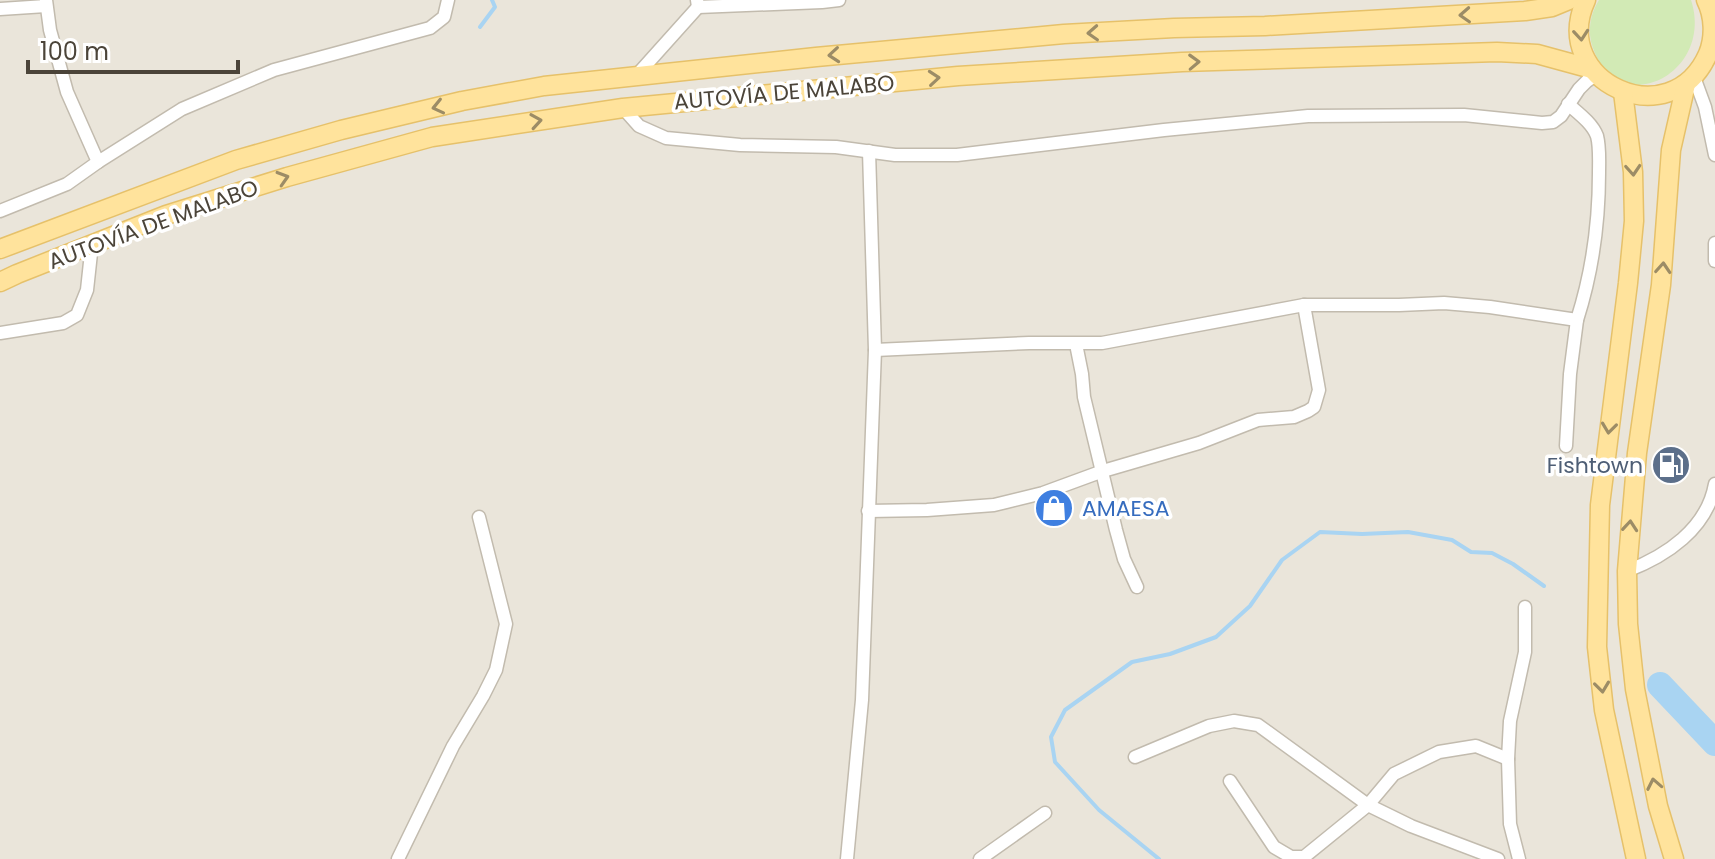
<svg xmlns="http://www.w3.org/2000/svg" width="1715" height="859" font-family="Poppins,sans-serif">
	<style>
		.residential { fill: #eae5da }
		.green { fill: #d2eab5 }
		.lines { fill: none; stroke-linecap: round; stroke-linejoin: round }
		.stream { stroke: #a9d4f2; stroke-width: 4 }
		.river { stroke: #a9d4f2; stroke-width: 26 }
		.street-casing { stroke: #c2bbae; stroke-width: 15 }
		.primary-casing { stroke: #e6c16a; stroke-width: 21 }
		.street { stroke: #fff; stroke-width: 12 }
		.primary { stroke: #ffe39c; stroke-width: 18 }
		.oneway { stroke: #9c8c66 }
		.labels { text-anchor: middle; stroke-width: 7; stroke-linejoin: round; paint-order: stroke }
		.street-label { font-size: 22px; fill: #4b4439; stroke: #fff }
		.service-label { font-size: 22px; fill: #4e5e75; stroke: #fff; text-anchor: end }
		.shop-label { font-size: 22px; fill: #366cbe; stroke: #fff; text-anchor: start }
	</style>
	<rect width="100%" height="100%" fill="#f6f3ec"/>
	<rect class="residential" x="0" y="0" width="1715" height="859"/>
	<path class="green" d="M 1599,0 L 1691,0 C 1715,73 1619,122 1593,48 C 1587,32 1590,14 1599,0 Z"/>
	<g class="lines">
		<g class="stream">
			<path d="M 480,27 L 495,7 L 492,0"/>
			<path d="M 1159,859 L 1099,810 L 1055,762 L 1051,737 L 1065,710 L 1132,662 L 1170,654 L 1216,637 L 1250,606 L 1282,560 L 1320,532 L 1362,534 L 1408,532 L 1452,540 L 1471,552 L 1492,553 L 1513,564 L 1544,586"/>
		</g>
		<path class="river" d="M 1660,685 L 1715,743"/>
		<g class="street-casing">
			<g id="street">
				<path d="M 697,0 L 698,7 L 822,2 L 839,0"/>
				<path d="M 0,9 L 46,6"/>
				<path d="M 637,75 L 698,7"/>
				<path d="M 1694,77 L 1705,107 L 1715,155"/>
				<path d="M 623,108 L 639,126 L 666,138 L 740,145 L 836,147 L 895,155 L 957,155 L 1164,130 L 1308,116 L 1464,115 L 1542,123 L 1553,122 L 1561,116 L 1579,89 L 1587,81 L 1597,74"/>
				<path d="M 98,162 L 182,109 L 274,70 L 430,28 L 444,17 L 448,0"/>
				<path d="M 0,211 L 67,184 L 98,162 L 67,92 L 50,30 L 46,0"/>
				<path d="M 1715,243 L 1715,261"/>
				<path d="M 0,333 L 63,323 L 77,315 L 87,290 L 92,244"/>
				<path d="M 1076,344 L 1082,374 L 1084,397 L 1116,530 L 1124,559 L 1137,587"/>
				<path d="M 875,350 L 1029,343 L 1102,343 L 1304,305 L 1399,305 L 1444,303 L 1490,307 L 1577,320 C 1592,273 1599,223 1599,173 C 1599,162 1600,147 1597,136 C 1592,123 1578,113 1568,104"/>
				<path d="M 1566,446 L 1570,374 L 1577,320"/>
				<path d="M 868,511 L 927,510 L 994,505 L 1043,493 L 1103,471 L 1199,443 L 1258,420 L 1294,417 L 1308,411 L 1314,407 L 1319,390 L 1304,305"/>
				<path d="M 1627,571 C 1666,556 1707,529 1715,484"/>
				<path d="M 1135,757 L 1209,726 L 1234,721 L 1258,725 L 1368,805 L 1411,826 L 1498,859"/>
				<path d="M 1230,781 L 1274,847 L 1291,857 L 1304,857 L 1368,805 L 1394,774 L 1439,752 L 1476,746 L 1508,759"/>
				<path d="M 398,859 L 453,746 L 483,696 L 496,670 L 506,624 L 479,517"/>
				<path d="M 847,859 L 862,700 L 875,350 L 869,151"/>
				<path d="M 980,859 L 1045,813"/>
				<path d="M 1519,859 L 1510,824 L 1508,759 L 1510,721 L 1525,652 L 1525,607"/>
			</g>
		</g>
		<g class="primary-casing">
			<g id="primary">
				<path d="M 1586,0 C 1548,82 1671,138 1708,54 C 1715,37 1714,16 1706,0"/>
				<path d="M 1623,92 L 1633,172 L 1634,221 L 1628,283 L 1600,505 L 1597,647 L 1604,710 L 1636,859"/>
				<path d="M 0,249 L 236,160 L 341,130 L 462,101 L 544,86 L 816,57 L 1064,34 L 1174,28 L 1265,26 L 1525,11 L 1552,7 L 1569,0"/>
				<path d="M 0,282 L 17,274 L 166,215 L 287,177 L 432,137 L 623,108 L 958,76 L 1182,62 L 1497,52 L 1537,54 L 1592,69"/>
				<path d="M 1674,859 L 1658,806 L 1635,689 L 1628,624 L 1627,571 L 1637,453 L 1661,285 L 1671,150 L 1686,84"/>
			</g>
		</g>
		<use href="#street" class="street"/>
		<use href="#primary" class="primary"/>
	</g>
	<defs><path id="oneway-chevron" d="M-2-3.5L2.5 0L-2 3.5" fill="none" stroke-width="1.6" stroke-linecap="round" stroke-linejoin="round" transform="scale(2)"/></defs>
	<g class="oneway">
		<use href="#oneway-chevron" transform="translate(1465 15) rotate(177)"/>
		<use href="#oneway-chevron" transform="translate(1093 33) rotate(177)"/>
		<use href="#oneway-chevron" transform="translate(1581 35) rotate(85)"/>
		<use href="#oneway-chevron" transform="translate(834 55) rotate(175)"/>
		<use href="#oneway-chevron" transform="translate(1194 62) rotate(-2)"/>
		<use href="#oneway-chevron" transform="translate(934 78) rotate(-5)"/>
		<use href="#oneway-chevron" transform="translate(438 107) rotate(167)"/>
		<use href="#oneway-chevron" transform="translate(536 121) rotate(-9)"/>
		<use href="#oneway-chevron" transform="translate(1633 170) rotate(86)"/>
		<use href="#oneway-chevron" transform="translate(283 178) rotate(-17)"/>
		<use href="#oneway-chevron" transform="translate(1663 268) rotate(-86)"/>
		<use href="#oneway-chevron" transform="translate(1609 428) rotate(97)"/>
		<use href="#oneway-chevron" transform="translate(1630 526) rotate(-85)"/>
		<use href="#oneway-chevron" transform="translate(1602 687) rotate(83)"/>
		<use href="#oneway-chevron" transform="translate(1654 784) rotate(-101)"/>
	</g>
	<defs>
		<g id="fuel-disc" transform="scale(2)"><circle r="9.5" fill="#5c6f8a" stroke="#fff"/><path d="M-5.5-6h7V0h2V4h1.3V-2.5L3-4.5l.8-.8L6-3V5H2.5V1h-1V6h-7ZM-4.2-4.7v3.2H.2V-4.7Z" fill="#fff"/></g>
		<g id="shop-disc" transform="scale(2)"><circle r="9.5" fill="#3f7fe0" stroke="#fff"/><path d="M-5-2.5h2.3a2.7 3.5 0 0 1 5.4 0H5L5.5 6h-11ZM-1.5-2.5h3a1.5 2.3 0 0 0-3 0Z" fill="#fff"/></g>
	</defs>
	<g fill-rule="evenodd">
		<use href="#fuel-disc" x="1671" y="465"/>
		<use href="#shop-disc" x="1054" y="508"/>
	</g>
	<g class="labels">
		<g class="street-label">
			<text transform="translate(784 92) rotate(-5)" y="8">AUTOVÍA DE MALABO</text>
			<text transform="translate(153 224) rotate(-20)" y="8">AUTOVÍA DE MALABO</text>
		</g>
		<g class="service-label">
			<text x="1643" y="473">Fishtown</text>
		</g>
		<g class="shop-label">
			<text x="1082" y="516">AMAESA</text>
		</g>
	</g>
	<path d="M28 60v12h210v-12" fill="none" stroke="#4b4439" stroke-width="4"/>
	<text x="40" y="60" font-size="24" fill="#4b4439" stroke="#ffffff" stroke-width="6" paint-order="stroke">100 m</text>
</svg>
